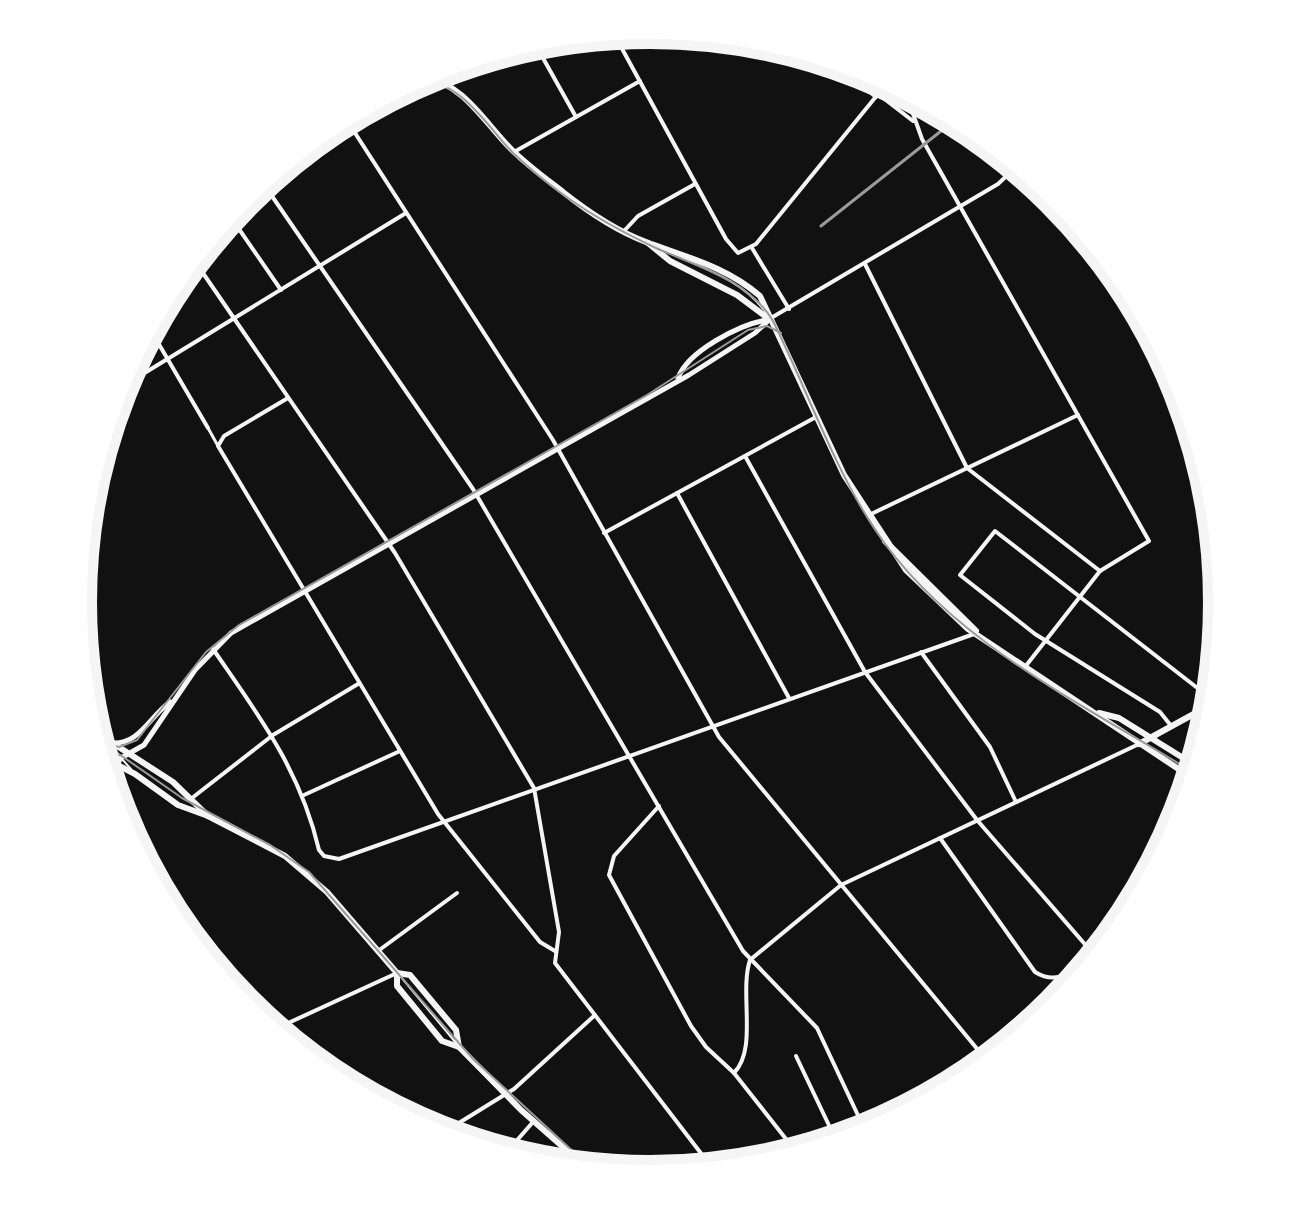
<svg xmlns="http://www.w3.org/2000/svg" width="1300" height="1205" font-family="Arial,sans-serif">
	<style>
		.lines { fill: none; stroke-linecap: round; stroke-linejoin: round }
		.service { stroke: #f5f5f5; stroke-width: 2 }
		.pedestrian { stroke: #f5f5f5; stroke-width: 3 }
		.minor { stroke: #f5f5f5; stroke-width: 4 }
		.tertiary { stroke: #f5f5f5; stroke-width: 5 }
		.secondary { stroke: #f5f5f5; stroke-width: 6 }
		.tram { stroke: #9a9a9a; stroke-width: 2 }
		.rail { stroke: #9a9a9a; stroke-width: 3 }
		.rim { fill: none; stroke: #f5f5f5; stroke-width: 10 }
	</style>
	<rect width="100%" height="100%" fill="#111"/>
	<g class="lines">
		<g class="service">
			<path d="M 682,258 C 711,271 743,283 763,309"/>
			<path d="M 97,743 L 121,758 L 131,769"/>
			<path d="M 401,977 L 456,1043"/>
		</g>
		<path class="pedestrian" d="M 208,428 L 218,446"/>
		<g class="minor">
			<path d="M 614,34 L 726,239 L 738,253 L 756,244 L 887,83"/>
			<path d="M 534,42 L 576,117"/>
			<path d="M 834,63 L 876,97"/>
			<path d="M 439,81 L 443,70"/>
			<path d="M 878,94 L 913,121"/>
			<path d="M 906,94 L 922,139 L 1149,541 L 1100,571 L 1025,667"/>
			<path d="M 346,119 L 553,440 L 719,737 L 988,1062"/>
			<path d="M 514,152 L 640,81"/>
			<path d="M 1010,174 L 1067,213"/>
			<path d="M 263,183 L 473,489 L 743,951 L 817,1028 L 863,1126"/>
			<path d="M 230,216 L 281,290"/>
			<path d="M 624,231 L 638,216 L 695,184"/>
			<path d="M 752,248 L 789,309"/>
			<path d="M 194,260 L 395,553 L 534,788 L 559,932 L 555,963 L 713,1169"/>
			<path d="M 865,264 L 967,468 L 1100,571"/>
			<path d="M 1132,296 L 1134,299"/>
			<path d="M 771,318 L 998,184 L 1017,166"/>
			<path d="M 150,329 L 208,428"/>
			<path d="M 120,388 L 406,213"/>
			<path d="M 288,398 L 224,436 L 218,446 L 438,814 L 540,942 L 555,951"/>
			<path d="M 745,456 L 865,672 L 977,820 L 1096,957"/>
			<path d="M 677,493 L 789,698"/>
			<path d="M 869,515 L 1078,415"/>
			<path d="M 604,533 L 816,417"/>
			<path d="M 213,649 C 259,716 300,769 319,850 L 324,856 L 339,859 L 974,634"/>
			<path d="M 921,652 L 990,747 L 1016,802"/>
			<path d="M 1172,727 L 1160,712 L 1035,634 L 960,575 L 995,531 L 1200,690 L 1212,704"/>
			<path d="M 304,795 L 400,751"/>
			<path d="M 192,798 L 273,735 L 358,684"/>
			<path d="M 659,806 L 614,856 L 609,875 L 691,1026 L 706,1047 L 734,1073 L 797,1153"/>
			<path d="M 940,838 L 1035,972 C 1059,987 1076,969 1093,954"/>
			<path d="M 378,951 L 457,893"/>
			<path d="M 280,1027 L 291,1045"/>
			<path d="M 273,1030 L 397,973"/>
			<path d="M 796,1056 L 835,1138"/>
			<path d="M 734,1073 C 758,1049 739,993 750,960 L 841,885 L 1139,744"/>
			<path d="M 455,1125 L 462,1141"/>
			<path d="M 441,1134 L 514,1089 L 595,1015"/>
			<path d="M 509,1155 L 512,1146 L 533,1122"/>
		</g>
		<g class="tertiary">
			<path d="M 678,378 C 688,351 739,325 766,320"/>
			<path d="M 112,743 C 139,745 150,716 170,702"/>
			<path d="M 108,779 L 121,758 L 144,745 L 195,670 L 231,633 L 689,375 L 755,333 L 770,319"/>
			<path d="M 802,1152 L 943,1092"/>
		</g>
		<g class="secondary">
			<path d="M 424,77 C 464,84 484,122 511,149 C 527,165 545,178 563,192 C 587,211 617,231 646,242 C 686,257 727,267 760,296 L 844,475 L 906,570 L 968,629 L 1192,778"/>
			<path d="M 648,243 L 670,261 L 737,295 L 769,319"/>
			<path d="M 1147,324 L 1166,392 L 1216,535"/>
			<path d="M 885,541 L 976,631"/>
			<path d="M 82,652 L 111,742 L 173,782 L 208,816"/>
			<path d="M 1099,713 L 1119,718 L 1196,766"/>
			<path d="M 1139,744 L 1212,704"/>
			<path d="M 102,757 L 135,774 L 178,805 L 208,816 L 285,856 L 327,892 L 397,973 L 410,975 L 456,1030 L 459,1047"/>
			<path d="M 397,973 L 397,986 L 442,1041 L 459,1047 L 521,1110 L 588,1169"/>
		</g>
		<g class="tram">
			<path d="M 420,80 C 462,82 486,125 513,153 C 529,168 547,183 565,196 C 593,216 624,233 656,248 C 696,266 749,280 773,321 C 807,389 832,464 874,528 C 948,641 1082,703 1194,773"/>
			<path d="M 101,742 L 119,747 L 137,740 L 206,652 L 239,625 L 647,395 L 748,330 L 767,326 L 781,333"/>
			<path d="M 106,745 L 182,798 L 270,845 L 309,872 L 473,1059 L 592,1169"/>
		</g>
		<path class="rail" d="M 821,226 L 955,120"/>
	</g>
	<path d="M0 0H1300V1205H0ZM92 602a558 558 0 1 1 1116 0a558 558 0 1 1-1116 0Z" fill="#fff" fill-rule="evenodd"/>
	<path class="rim" d="M92 602a558 558 0 1 1 1116 0a558 558 0 1 1-1116 0Z"/>
</svg>
